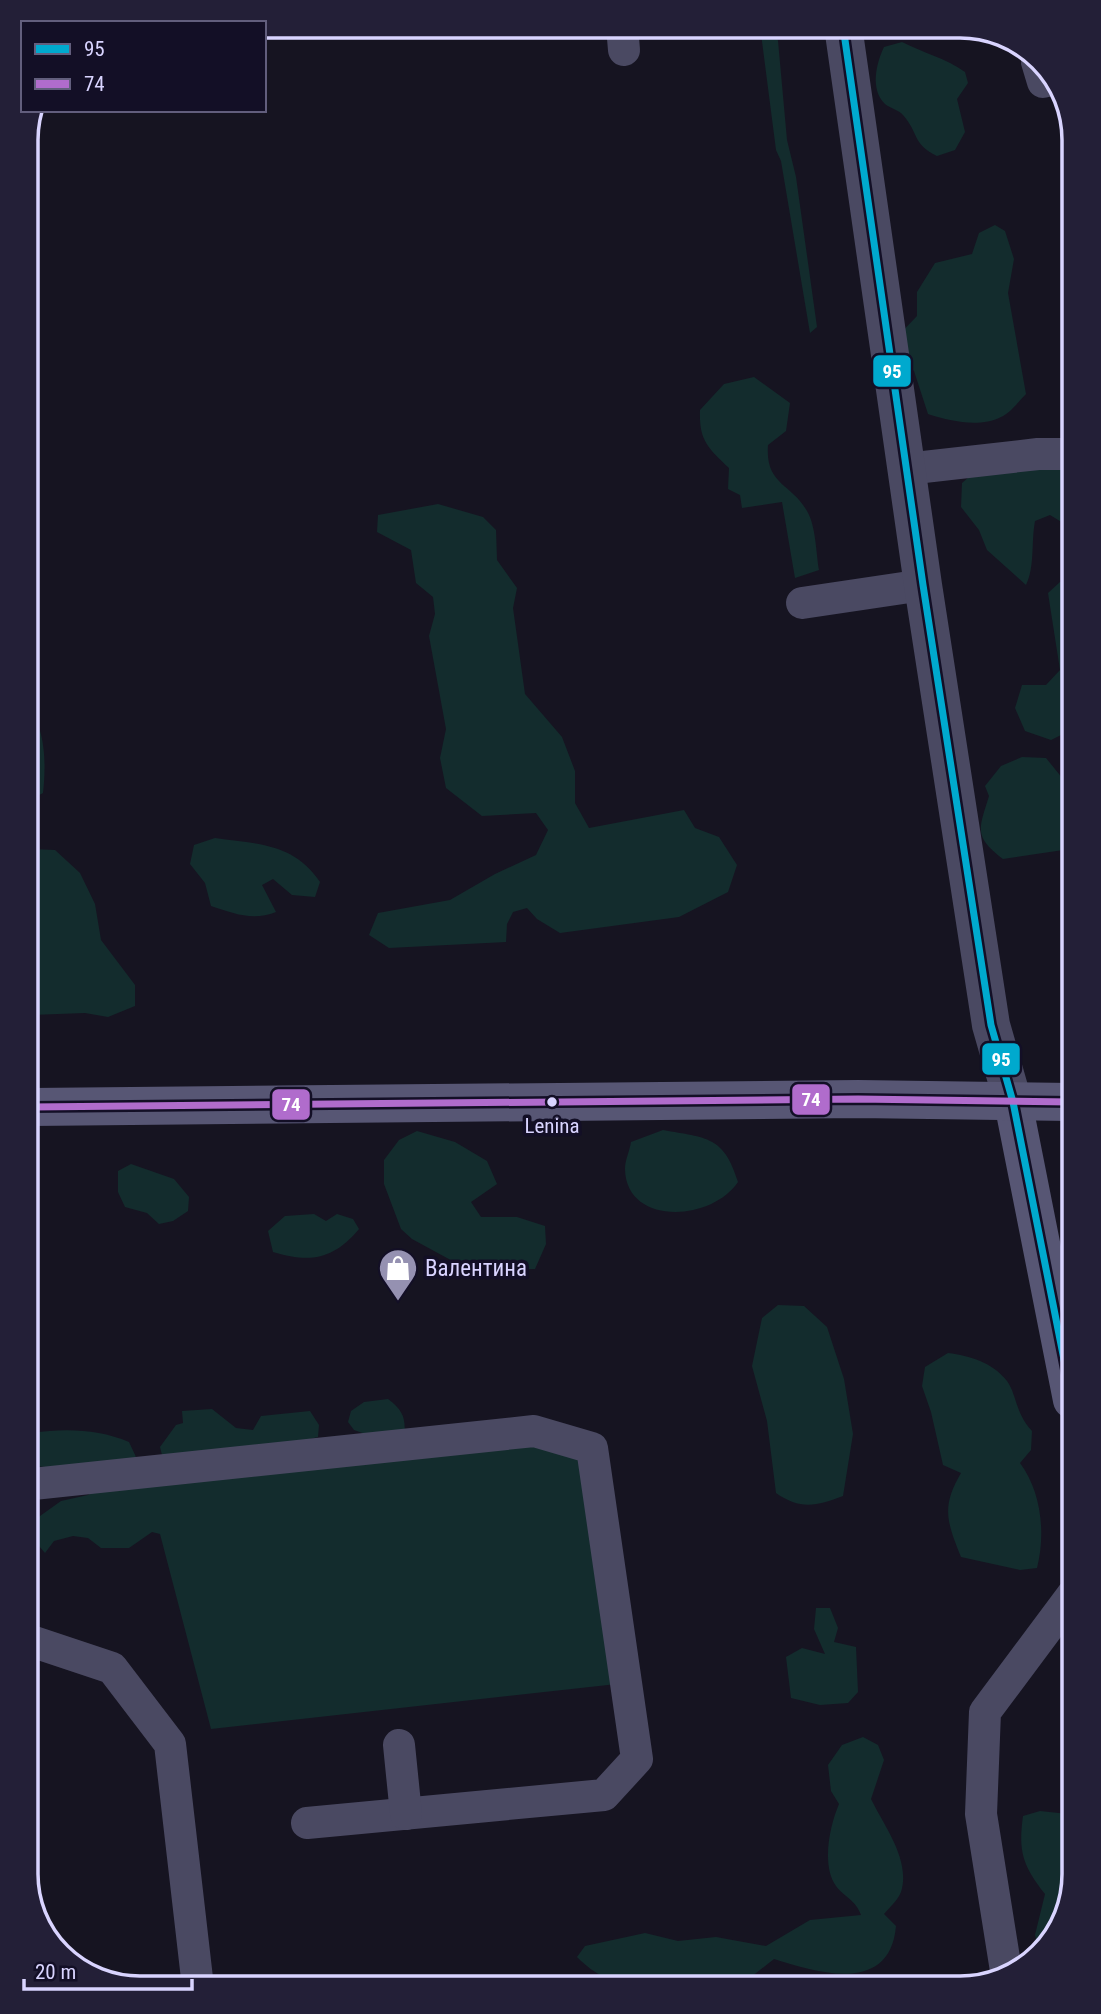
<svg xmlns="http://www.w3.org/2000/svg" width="1101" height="2014" font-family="'Roboto Condensed',sans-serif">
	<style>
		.green { fill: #132c2d }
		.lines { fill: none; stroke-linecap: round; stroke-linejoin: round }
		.lane { stroke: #4a4962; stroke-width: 32 }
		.street { stroke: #4a4962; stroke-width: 38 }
		.secondary { stroke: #575674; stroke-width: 38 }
		.bus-1-casing { stroke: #130f26; stroke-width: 12 }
		.bus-2-casing { stroke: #130f26; stroke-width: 12 }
		.bus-1 { stroke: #00a9ce; stroke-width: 7 }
		.bus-2 { stroke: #b06ccc; stroke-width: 7 }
		.bus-dot { fill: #d9d4ff; stroke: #130f26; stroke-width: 2.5 }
		.labels { text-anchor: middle; stroke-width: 7; stroke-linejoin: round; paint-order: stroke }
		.bus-label { font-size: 21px; fill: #d9d4ff; stroke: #130f26 }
		.poi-label { font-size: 23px; fill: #d9d4ff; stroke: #130f26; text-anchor: start }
		.rim { fill: none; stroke: #d9d4ff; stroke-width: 3.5 }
		.line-badge { stroke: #130f26; stroke-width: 2.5 }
		.badge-label { font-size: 19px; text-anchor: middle; font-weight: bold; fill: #fff }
	</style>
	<rect width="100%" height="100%" fill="#161421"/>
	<g class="green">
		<path d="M 760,26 L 774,26 L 778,41 L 787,140 L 796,177 L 817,327 L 810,333 L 781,161 L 776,150 Z"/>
		<path d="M 933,27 L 974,28 L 967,40 L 936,32 Z"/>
		<path d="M 902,42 C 923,53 946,58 965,72 L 968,83 L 957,99 L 965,132 L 955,150 L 937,156 C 912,144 919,133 903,115 C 899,110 890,108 885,104 C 870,89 876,64 884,47 Z"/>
		<path d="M 995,225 L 1005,231 L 1014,259 L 1008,293 L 1026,394 C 1019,401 1010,413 1001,417 C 979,428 950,421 928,414 L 914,371 L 897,356 L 894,340 L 917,316 L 917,292 L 935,263 L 972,254 L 979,233 Z"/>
		<path d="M 754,377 L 790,403 L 786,431 L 768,445 C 765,485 791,483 807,511 C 816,526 816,553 819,570 L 795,578 L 782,502 L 742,508 L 740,495 L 728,489 L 729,468 C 707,447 699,440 700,410 L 724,384 Z"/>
		<path d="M 1068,454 L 1068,526 L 1050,515 L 1035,521 C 1031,543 1035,567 1026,585 L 987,550 L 979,530 L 961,507 L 962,483 L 977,470 Z"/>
		<path d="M 438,504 L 483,517 L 496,530 L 497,560 L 517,588 L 513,608 L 525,694 L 562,737 L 575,771 L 575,803 L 589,828 L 684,810 L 695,828 L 719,837 L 737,865 L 728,892 L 679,917 L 560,933 L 537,919 L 527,908 L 513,912 L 507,924 L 506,942 L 389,948 L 369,935 L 378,913 L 450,900 L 495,874 L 536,855 L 548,830 L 536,813 L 482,816 L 446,788 L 440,758 L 446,729 L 429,636 L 435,614 L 433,597 L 416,583 L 411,550 L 377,532 L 378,515 Z"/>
		<path d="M 1068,580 L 1069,731 L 1051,740 L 1025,731 L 1015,708 L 1022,685 L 1046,685 L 1060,670 L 1048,593 L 1060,582 Z"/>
		<path d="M 29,708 C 46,730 46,766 43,793 L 30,800 Z"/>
		<path d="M 1022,757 L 1046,758 L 1063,779 L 1069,777 L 1070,849 L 1003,859 C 973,836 979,829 989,796 L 985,786 L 1001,766 Z"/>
		<path d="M 215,838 C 258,844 294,843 320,882 L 315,897 L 292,895 L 273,879 L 262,885 L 276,912 C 253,921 235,914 211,906 L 205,883 L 190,864 L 194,845 Z"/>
		<path d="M 30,849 L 55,850 L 80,873 L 95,904 L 101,940 L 135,985 L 135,1006 L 108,1017 L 85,1013 L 31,1015 Z"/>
		<path d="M 663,1130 C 707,1138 724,1136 738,1182 C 711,1222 626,1226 625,1169 C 625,1160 630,1150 631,1142 Z"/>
		<path d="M 417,1131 L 455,1142 L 487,1161 L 497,1184 L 471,1202 L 481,1217 L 517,1217 L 545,1226 L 546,1244 L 535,1269 L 469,1270 L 412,1239 L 401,1229 L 384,1184 L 384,1160 L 399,1140 Z"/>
		<path d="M 131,1164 L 174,1179 L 189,1197 L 188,1211 L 173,1221 L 159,1224 L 147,1213 L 125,1207 L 118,1192 L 118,1171 Z"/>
		<path d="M 314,1214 L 326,1221 L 337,1214 L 353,1219 L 359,1229 C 333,1260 310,1263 273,1252 L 268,1231 L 285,1216 Z"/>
		<path d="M 778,1305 L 804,1306 L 827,1327 L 844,1379 L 853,1434 L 843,1496 C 817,1506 800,1510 776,1493 L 767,1421 L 752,1366 L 762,1318 Z"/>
		<path d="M 948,1353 C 970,1356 992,1362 1007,1381 C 1017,1395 1015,1413 1032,1431 L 1031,1450 L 1020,1463 C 1041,1491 1046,1533 1037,1568 L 1020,1570 L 961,1557 C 947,1522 941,1507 961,1473 L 943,1465 L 931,1412 L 922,1386 L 925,1367 Z"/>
		<path d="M 388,1399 C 407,1413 406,1423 403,1445 L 534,1431 L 592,1448 L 626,1683 L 211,1729 L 160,1534 L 152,1532 L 129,1548 L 101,1548 L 88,1538 L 73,1536 L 54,1541 L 45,1553 L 33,1539 L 33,1521 L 61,1501 L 88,1495 L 102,1485 C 65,1452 70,1474 33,1465 L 33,1433 C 64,1428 99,1429 129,1442 L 143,1472 L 163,1459 L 160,1447 L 176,1425 L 183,1423 L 182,1411 L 212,1409 L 236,1428 L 253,1430 L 261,1416 L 310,1411 L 319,1425 L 318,1437 L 298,1442 L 368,1435 L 354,1430 L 348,1422 L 351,1411 L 364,1402 Z"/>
		<path d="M 816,1608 L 830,1608 L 838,1628 L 834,1642 L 856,1647 L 858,1692 L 848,1703 L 820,1705 L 791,1698 L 786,1657 L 802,1648 L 825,1654 L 814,1629 Z"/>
		<path d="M 863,1737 L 878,1745 L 884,1760 L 871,1799 C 884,1826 911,1860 901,1892 C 898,1900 889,1908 884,1914 L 896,1926 C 890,1995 818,1973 774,1959 L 746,1981 L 716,1978 L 712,1982 L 683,1982 L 677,1976 C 633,1977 615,1995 577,1957 L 585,1946 L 645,1933 L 678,1941 L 716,1937 L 766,1946 L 810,1920 L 861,1915 C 856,1900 844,1897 836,1886 C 821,1865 830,1825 839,1804 L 831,1791 L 828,1765 L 842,1745 Z"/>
		<path d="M 1040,1811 L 1068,1814 L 1074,1819 C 1075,1863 1075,1921 1039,1950 L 1035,1935 L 1045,1894 C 1023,1866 1018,1852 1023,1816 Z"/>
	</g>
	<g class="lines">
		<g class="lane">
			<path d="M 622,26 L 624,50"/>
			<path d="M 1037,62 L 1043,82 L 1052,80"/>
			<path d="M 906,469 L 1038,454 L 1068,454"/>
			<path d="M 802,603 L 923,585"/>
			<path d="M 33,1484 L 534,1431 L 592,1448 L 637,1759 L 604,1795 L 307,1823"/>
			<path d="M 34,1642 L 112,1668 L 170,1744 L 198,1987"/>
			<path d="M 399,1745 L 406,1814"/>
			<path d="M 1007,1977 L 981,1814 L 985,1712 L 1073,1594"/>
		</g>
		<path class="street" d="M 843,26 L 923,585 L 991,1025 L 1013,1102"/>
		<g class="secondary">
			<path d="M 1013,1102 L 1072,1400"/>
			<path d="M 31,1107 L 858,1099 L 1071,1102"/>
		</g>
		<g class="bus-1-casing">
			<path id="bus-1" d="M 843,26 L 923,585 L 991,1025 L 1013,1102 L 1072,1400"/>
		</g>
		<g class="bus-2-casing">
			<path id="bus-2" d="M 31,1107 L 858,1099 L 1071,1102"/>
		</g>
		<use href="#bus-1" class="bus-1"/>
		<use href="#bus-2" class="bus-2"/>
	</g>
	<defs>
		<g id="shop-pin" transform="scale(2.0125)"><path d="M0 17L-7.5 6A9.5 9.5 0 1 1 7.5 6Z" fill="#9591b1" stroke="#130f26"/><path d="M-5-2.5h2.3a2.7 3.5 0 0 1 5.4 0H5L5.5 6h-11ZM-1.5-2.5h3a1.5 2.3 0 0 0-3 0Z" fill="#fff"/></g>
	</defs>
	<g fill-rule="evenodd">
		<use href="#shop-pin" x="398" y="1268"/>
	</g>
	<circle class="bus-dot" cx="552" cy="1102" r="6"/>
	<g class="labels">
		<g class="bus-label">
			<text x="552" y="1133">Lenina</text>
		</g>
		<g class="poi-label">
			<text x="425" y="1276">Валентина</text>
		</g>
	</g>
	<path d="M0 0H1101V2014H0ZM140 38H960A102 102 0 0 1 1062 140V1874A102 102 0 0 1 960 1976H140A102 102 0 0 1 38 1874V140A102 102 0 0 1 140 38Z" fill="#231f37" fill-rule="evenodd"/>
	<path class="rim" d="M140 38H960A102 102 0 0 1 1062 140V1874A102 102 0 0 1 960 1976H140A102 102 0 0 1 38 1874V140A102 102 0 0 1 140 38Z"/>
	<g class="line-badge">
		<rect x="872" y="354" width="40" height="34" rx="7" fill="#00a9ce"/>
		<rect x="981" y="1042" width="40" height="34" rx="7" fill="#00a9ce"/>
		<rect x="791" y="1083" width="40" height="33" rx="7" fill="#b06ccc"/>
		<rect x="271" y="1088" width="40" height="33" rx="7" fill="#b06ccc"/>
	</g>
	<g class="badge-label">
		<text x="892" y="378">95</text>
		<text x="1001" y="1066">95</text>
		<text x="811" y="1106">74</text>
		<text x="291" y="1111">74</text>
	</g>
	<rect x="21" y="21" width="245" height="91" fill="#130f26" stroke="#625e7d" stroke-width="2"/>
	<rect x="35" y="44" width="35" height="10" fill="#00a9ce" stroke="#625e7d" stroke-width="2"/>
	<text x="84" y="56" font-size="21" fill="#d9d4ff">95</text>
	<rect x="35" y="79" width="35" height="10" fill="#b06ccc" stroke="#625e7d" stroke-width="2"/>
	<text x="84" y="91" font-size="21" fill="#d9d4ff">74</text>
	<path d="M24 1979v10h168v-10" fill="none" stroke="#d9d4ff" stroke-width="3.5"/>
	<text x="35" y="1979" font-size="21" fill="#d9d4ff" stroke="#130f26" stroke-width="5" paint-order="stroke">20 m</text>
</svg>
